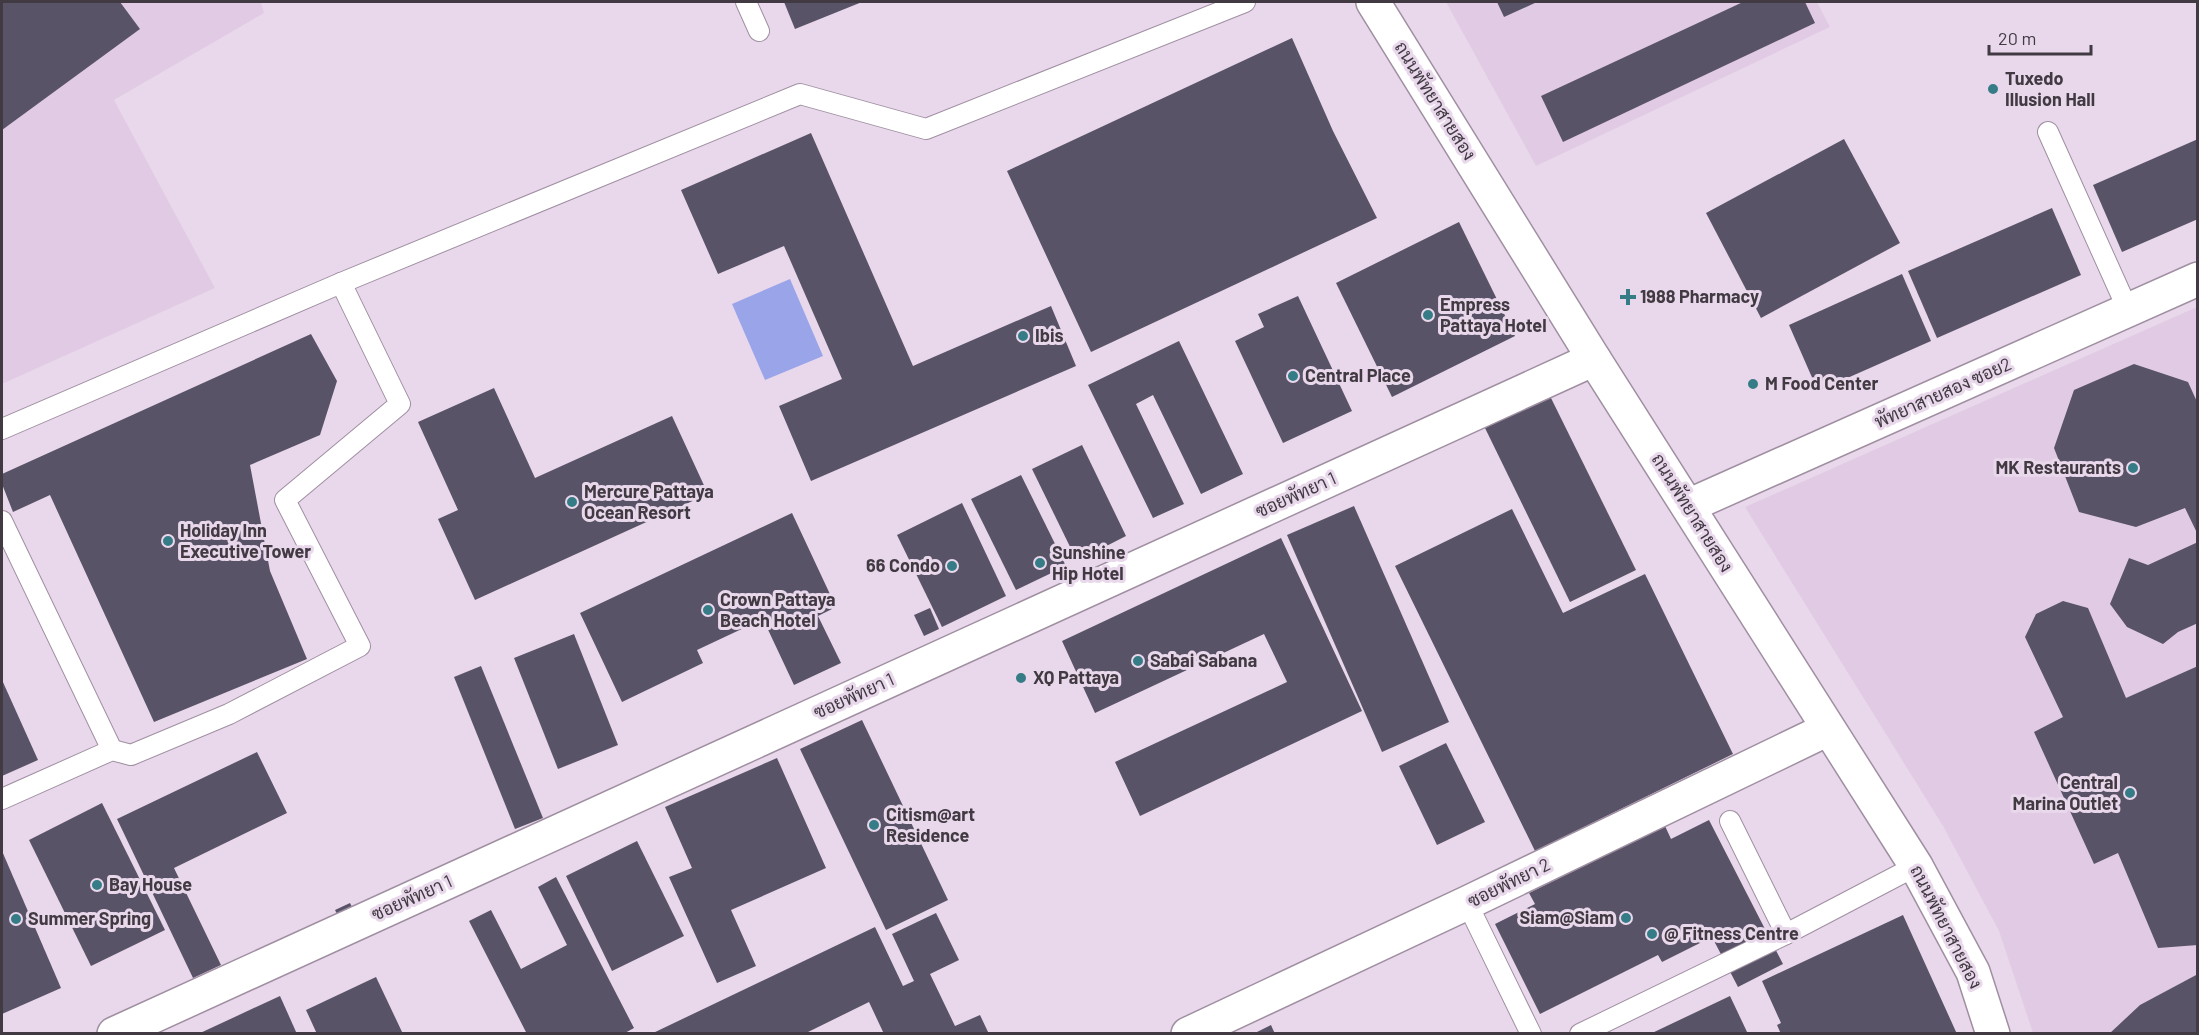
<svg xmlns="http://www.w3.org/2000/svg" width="2199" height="1035" font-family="Barlow,Sarabun,sans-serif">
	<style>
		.built { fill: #e1cbe4 }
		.water { fill: #99a4e9 }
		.building { fill: #595367 }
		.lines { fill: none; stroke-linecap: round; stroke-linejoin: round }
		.lane-casing { stroke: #9f8fa1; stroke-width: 22 }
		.street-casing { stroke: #9f8fa1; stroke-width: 36 }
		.secondary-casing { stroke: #9f8fa1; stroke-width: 36 }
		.lane { stroke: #fff; stroke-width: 20 }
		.street { stroke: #fff; stroke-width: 33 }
		.secondary { stroke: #fff; stroke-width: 33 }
		.poi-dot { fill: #367c87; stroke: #e9d8eb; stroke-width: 2 }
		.labels { text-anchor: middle; stroke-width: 6; stroke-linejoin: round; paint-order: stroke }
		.poi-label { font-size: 18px; font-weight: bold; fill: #413a42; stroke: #e9d8eb; text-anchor: start }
		.street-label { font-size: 18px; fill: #413a42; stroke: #e9d8eb }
	</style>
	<rect width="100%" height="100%" fill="#e9d8eb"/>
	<g class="built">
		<path d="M 2,2 L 261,2 L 264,13 L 114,100 L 215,288 L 2,384 Z"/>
		<path d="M 1446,2 L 1817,2 L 1830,27 L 1536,166 Z"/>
		<path d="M 2197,307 L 2197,1033 L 2033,1033 L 1999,931 L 1943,826 L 1745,507 Z"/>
	</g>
	<path class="water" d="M 790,279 L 823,356 L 765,380 L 732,304 Z"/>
	<g class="building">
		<path d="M 2,2 L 120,2 L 140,29 L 2,130 Z"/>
		<path d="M 784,2 L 862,2 L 795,29 Z"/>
		<path d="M 1497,2 L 1537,2 L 1504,17 Z"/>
		<path d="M 1743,2 L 1805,2 L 1815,23 L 1563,142 L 1541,96 Z"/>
		<path d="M 1292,38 L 1333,131 L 1377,218 L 1091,352 L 1007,171 Z"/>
		<path d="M 811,133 L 913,366 L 1051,306 L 1076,366 L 811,481 L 779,406 L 842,379 L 784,246 L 718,274 L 681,190 Z"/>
		<path d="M 1844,139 L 1900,243 L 1761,318 L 1706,213 Z"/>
		<path d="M 2198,139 L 2198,219 L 2122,252 L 2093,185 Z"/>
		<path d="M 2052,208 L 2081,275 L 1937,338 L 1908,271 Z"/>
		<path d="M 1459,222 L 1515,336 L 1392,397 L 1336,283 Z"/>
		<path d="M 1902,274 L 1931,341 L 1818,391 L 1789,325 Z"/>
		<path d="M 1298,296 L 1352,411 L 1283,443 L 1235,341 L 1264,327 L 1258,314 Z"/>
		<path d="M 311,334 L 337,381 L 320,435 L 250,465 L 270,571 L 307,659 L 154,722 L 50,495 L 13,512 L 2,484 L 2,474 Z"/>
		<path d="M 1179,341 L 1243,474 L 1201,494 L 1153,395 L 1136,404 L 1184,504 L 1153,518 L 1088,385 Z"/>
		<path d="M 2134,364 L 2188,382 L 2198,404 L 2198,535 L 2185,508 L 2136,527 L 2079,512 L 2054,448 L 2074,390 Z"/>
		<path d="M 494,388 L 535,478 L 672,416 L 708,494 L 475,600 L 438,519 L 458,510 L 418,422 Z"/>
		<path d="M 1550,396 L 1636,570 L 1570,602 L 1485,428 Z"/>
		<path d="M 1082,445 L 1126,536 L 1077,561 L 1032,469 Z"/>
		<path d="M 1021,475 L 1066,566 L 1016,590 L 971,499 Z"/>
		<path d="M 962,503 L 1006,596 L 942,627 L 897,535 Z"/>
		<path d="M 1354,506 L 1449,722 L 1382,752 L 1287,535 Z"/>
		<path d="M 1512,509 L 1563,613 L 1645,574 L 1733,754 L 1535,851 L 1395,566 Z"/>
		<path d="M 792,513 L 836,607 L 818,616 L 841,663 L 794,685 L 763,619 L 697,650 L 703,663 L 622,702 L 580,613 Z"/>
		<path d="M 1281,538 L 1362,711 L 1140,816 L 1115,762 L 1287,682 L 1264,634 L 1095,713 L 1062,641 Z"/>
		<path d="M 2198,542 L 2198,623 L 2178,632 L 2163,644 L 2127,627 L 2110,604 L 2129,558 L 2148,565 Z"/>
		<path d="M 2063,601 L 2088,608 L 2126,698 L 2198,666 L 2198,945 L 2158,948 L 2118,853 L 2094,864 L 2034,732 L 2063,717 L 2025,637 L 2036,614 Z"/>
		<path d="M 930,608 L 939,629 L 924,636 L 914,615 Z"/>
		<path d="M 574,634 L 618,745 L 558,769 L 514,658 Z"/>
		<path d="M 481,666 L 543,818 L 515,829 L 454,677 Z"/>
		<path d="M 2,680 L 38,760 L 2,776 Z"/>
		<path d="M 862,720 L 948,900 L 886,930 L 800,749 Z"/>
		<path d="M 1446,743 L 1485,822 L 1437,845 L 1399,766 Z"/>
		<path d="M 257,752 L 287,813 L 174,868 L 221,965 L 193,978 L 117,819 Z"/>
		<path d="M 777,758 L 826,868 L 731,910 L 756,966 L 717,983 L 669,877 L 692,868 L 665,807 Z"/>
		<path d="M 102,803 L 165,930 L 91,966 L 29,840 Z"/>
		<path d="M 1709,820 L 1783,964 L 1738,987 L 1712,937 L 1662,962 L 1658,955 L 1540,1014 L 1495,924 L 1535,904 L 1529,893 L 1665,826 L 1671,839 Z"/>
		<path d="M 637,841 L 684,936 L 612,971 L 566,876 Z"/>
		<path d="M 2,851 L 61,988 L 2,1014 Z"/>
		<path d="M 556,877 L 634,1028 L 623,1034 L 527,1034 L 469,921 L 491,910 L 521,969 L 567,945 L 538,887 Z"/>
		<path d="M 350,903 L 356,915 L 341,922 L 335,910 Z"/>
		<path d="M 936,913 L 959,960 L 930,974 L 955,1026 L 980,1015 L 989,1034 L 884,1034 L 869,1002 L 804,1034 L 651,1034 L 875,927 L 903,986 L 914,981 L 892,934 Z"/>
		<path d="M 1903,915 L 1957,1034 L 1781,1034 L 1777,1025 L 1781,1023 L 1762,981 Z"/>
		<path d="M 2198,974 L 2198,1034 L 2109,1034 L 2140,1005 Z"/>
		<path d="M 376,977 L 403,1034 L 317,1034 L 306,1010 Z"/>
		<path d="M 280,996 L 297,1034 L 198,1034 Z"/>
		<path d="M 1730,996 L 1748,1034 L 1650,1034 Z"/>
		<path d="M 1271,1025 L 1275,1034 L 1253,1034 Z"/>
	</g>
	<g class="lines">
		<g class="lane-casing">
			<g id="lane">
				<path d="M 746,2 L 759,31"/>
				<path d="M 2048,132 L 2128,310"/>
				<path d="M 2,429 L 341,283 L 800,94 L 926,129 L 1245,2"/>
				<path d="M 2,521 L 112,750"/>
				<path d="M 2,799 L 112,750 L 131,755 L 229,714 L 360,646 L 285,500 L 400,404 L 341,283"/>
				<path d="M 1730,821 L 1786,934"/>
				<path d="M 1467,903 L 1531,1034"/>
				<path d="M 1580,1034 L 1786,934 L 1916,866"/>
			</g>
		</g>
		<g class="street-casing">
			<g id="street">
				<path d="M 1688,506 L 2198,279"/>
				<path d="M 114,1034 L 1594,359"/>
				<path d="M 1188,1034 L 1467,903 L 1828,729"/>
			</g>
		</g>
		<g class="secondary-casing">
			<path id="secondary" d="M 1373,2 L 1594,359 L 1916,866 L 1973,972 L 1993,1034"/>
		</g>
		<use href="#lane" class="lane"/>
		<use href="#street" class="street"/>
		<use href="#secondary" class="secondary"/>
	</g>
	<g class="poi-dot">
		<circle cx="1993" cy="89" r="6"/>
		<path d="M1625 288h6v6h6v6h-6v6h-6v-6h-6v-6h6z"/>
		<circle cx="1428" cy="315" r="6"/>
		<circle cx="1023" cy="336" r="6"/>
		<circle cx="1293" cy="376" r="6"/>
		<circle cx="1753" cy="384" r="6"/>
		<circle cx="2133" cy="468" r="6"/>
		<circle cx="572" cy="502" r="6"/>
		<circle cx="168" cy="541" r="6"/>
		<circle cx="1040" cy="563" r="6"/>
		<circle cx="952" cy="566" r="6"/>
		<circle cx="708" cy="610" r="6"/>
		<circle cx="1138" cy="661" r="6"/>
		<circle cx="1021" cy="678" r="6"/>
		<circle cx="2130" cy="793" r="6"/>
		<circle cx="874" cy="825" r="6"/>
		<circle cx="97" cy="885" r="6"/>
		<circle cx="1626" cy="918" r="6"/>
		<circle cx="16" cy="919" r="6"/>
		<circle cx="1652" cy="934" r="6"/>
	</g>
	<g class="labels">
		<g class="poi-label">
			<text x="2005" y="85">Tuxedo<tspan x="2005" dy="21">Illusion Hall</tspan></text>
			<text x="1640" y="303">1988 Pharmacy</text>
			<text x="1440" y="311">Empress<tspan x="1440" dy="21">Pattaya Hotel</tspan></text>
			<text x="1035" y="342">Ibis</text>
			<text x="1305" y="382">Central Place</text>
			<text x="1765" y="390">M Food Center</text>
			<text x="2121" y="474" text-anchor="end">MK Restaurants</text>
			<text x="584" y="498">Mercure Pattaya<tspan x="584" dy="21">Ocean Resort</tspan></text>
			<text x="180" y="537">Holiday Inn<tspan x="180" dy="21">Executive Tower</tspan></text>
			<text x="1052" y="559">Sunshine<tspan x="1052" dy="21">Hip Hotel</tspan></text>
			<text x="940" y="572" text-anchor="end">66 Condo</text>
			<text x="720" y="606">Crown Pattaya<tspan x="720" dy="21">Beach Hotel</tspan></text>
			<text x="1150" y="667">Sabai Sabana</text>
			<text x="1033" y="684">XQ Pattaya</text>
			<text x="2118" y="789" text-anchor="end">Central<tspan x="2118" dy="21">Marina Outlet</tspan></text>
			<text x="886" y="821">Citism@art<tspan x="886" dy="21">Residence</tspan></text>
			<text x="109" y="891">Bay House</text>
			<text x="1614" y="924" text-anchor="end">Siam@Siam</text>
			<text x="28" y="925">Summer Spring</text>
			<text x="1664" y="940">@ Fitness Centre</text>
		</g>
		<g class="street-label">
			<text transform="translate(1435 101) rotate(58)" y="6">ถนนพัทยาสายสอง</text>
			<text transform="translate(1943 393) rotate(-24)" y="6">พัทยาสายสอง ซอย2</text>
			<text transform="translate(1296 495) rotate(-24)" y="6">ซอยพัทยา 1</text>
			<text transform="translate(1692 513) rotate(58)" y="6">ถนนพัทยาสายสอง</text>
			<text transform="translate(854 696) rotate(-24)" y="6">ซอยพัทยา 1</text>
			<text transform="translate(1509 883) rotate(-26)" y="6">ซอยพัทยา 2</text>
			<text transform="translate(412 898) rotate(-24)" y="6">ซอยพัทยา 1</text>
			<text transform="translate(1946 927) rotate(63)" y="6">ถนนพัทยาสายสอง</text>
		</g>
	</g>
	<rect width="2199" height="1035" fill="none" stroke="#413a42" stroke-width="6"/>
	<path d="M1989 45v9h102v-9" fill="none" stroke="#413a42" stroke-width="3"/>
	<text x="1998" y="45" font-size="18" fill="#413a42" stroke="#e9d8eb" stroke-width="4.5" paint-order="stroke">20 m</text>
</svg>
